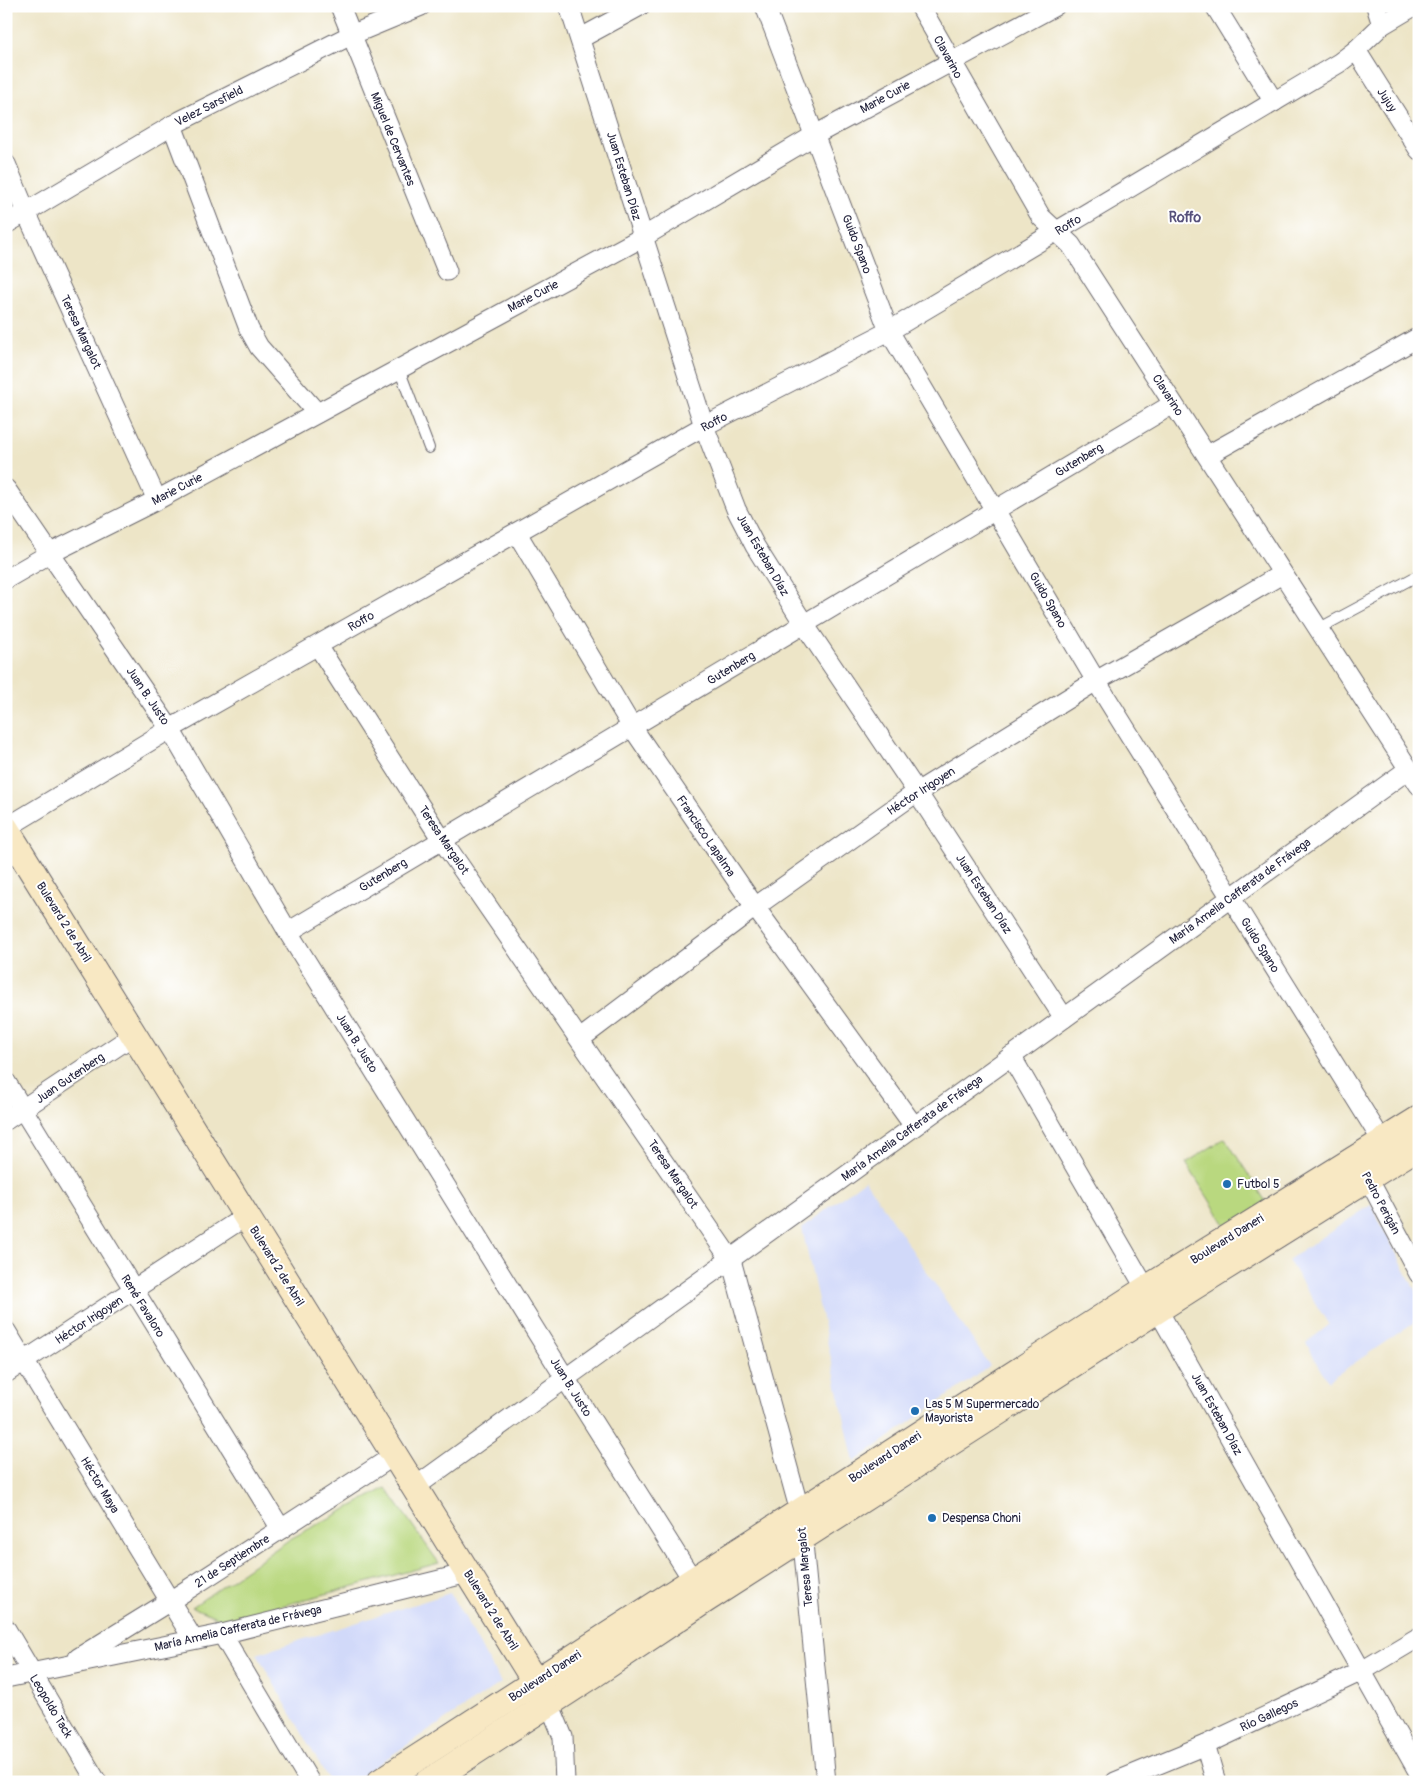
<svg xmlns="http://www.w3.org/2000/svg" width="1425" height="1788" font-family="Pangolin,sans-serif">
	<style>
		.built { fill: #d1d9f9 }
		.green { fill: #b9d87f; stroke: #6e7d5d }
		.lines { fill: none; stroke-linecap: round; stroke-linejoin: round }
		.service-casing { stroke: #69666c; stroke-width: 12 }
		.minor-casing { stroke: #69666c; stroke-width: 21 }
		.secondary-casing { stroke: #69666c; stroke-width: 28 }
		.service { stroke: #fff; stroke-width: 10 }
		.minor { stroke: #fff; stroke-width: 19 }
		.secondary { stroke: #f8e8c3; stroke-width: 26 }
		.poi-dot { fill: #1f6fb2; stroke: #fff; stroke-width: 2 }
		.labels { text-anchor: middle; stroke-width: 4; stroke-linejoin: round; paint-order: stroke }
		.street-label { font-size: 12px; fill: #22223b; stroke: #fff }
		.poi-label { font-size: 12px; fill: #22223b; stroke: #fff; text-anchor: start }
		.neighbourhood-label { font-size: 14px; font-weight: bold; fill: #57517b; stroke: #fff }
	</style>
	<rect width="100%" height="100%" fill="#fff"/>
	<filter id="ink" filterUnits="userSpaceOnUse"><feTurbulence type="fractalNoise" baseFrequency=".02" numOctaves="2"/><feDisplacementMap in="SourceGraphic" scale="10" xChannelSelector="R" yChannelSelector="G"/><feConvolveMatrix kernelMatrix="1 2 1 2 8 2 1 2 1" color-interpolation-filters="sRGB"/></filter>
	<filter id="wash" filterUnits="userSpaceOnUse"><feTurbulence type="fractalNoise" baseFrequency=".0096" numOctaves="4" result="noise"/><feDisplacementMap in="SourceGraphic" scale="20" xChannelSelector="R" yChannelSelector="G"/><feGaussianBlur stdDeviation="1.12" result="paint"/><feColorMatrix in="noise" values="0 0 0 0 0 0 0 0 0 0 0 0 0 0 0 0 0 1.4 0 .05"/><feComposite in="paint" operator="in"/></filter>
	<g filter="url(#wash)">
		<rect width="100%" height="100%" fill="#ede5c7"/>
		<g class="built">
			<path d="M 865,1180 L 990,1366 L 854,1462 L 802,1228 Z"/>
			<path d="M 1371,1205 L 1419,1297 L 1419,1319 L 1328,1381 L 1306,1343 L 1329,1325 L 1288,1260 Z"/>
			<path d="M 450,1593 L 501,1683 L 351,1782 L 330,1782 L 257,1654 Z"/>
		</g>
		<g class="green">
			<path d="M 1225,1138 L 1268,1205 L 1229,1231 L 1186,1163 Z"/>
			<path d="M 386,1488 L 439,1563 L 226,1621 L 192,1607 L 290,1539 Z"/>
		</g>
	</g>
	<g filter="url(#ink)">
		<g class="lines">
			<g class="service-casing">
				<g id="service">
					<path d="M 399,369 L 429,448"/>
					<path d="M 1318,629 L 1415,577"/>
				</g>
			</g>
			<g class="minor-casing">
				<g id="minor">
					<path d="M 340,6 L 447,271"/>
					<path d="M 569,6 L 704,426 L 736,509 L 755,546 L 804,624 L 917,792 L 1064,1018"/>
					<path d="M 765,6 L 889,331 L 1096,681 L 1389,1152"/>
					<path d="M 920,6 L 1041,217 L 1071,245 L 1419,785"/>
					<path d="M 1215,6 L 1274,102"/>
					<path d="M 1376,6 L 1382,25"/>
					<path d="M 581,38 L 640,6"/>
					<path d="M 1356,50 L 1419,150"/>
					<path d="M 172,125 L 249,329 L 259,347 L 317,413"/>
					<path d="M 6,164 L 26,212 L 157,500"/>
					<path d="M 6,224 L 180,121 L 351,35 L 421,6"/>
					<path d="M 1208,455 L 1419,337"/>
					<path d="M 6,489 L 170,729 L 288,932 L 565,1378 L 699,1590"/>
					<path d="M 517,533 L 632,727 L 755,907 L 914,1126"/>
					<path d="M 6,579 L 51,553 L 157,500 L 643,237 L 815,135 L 1055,6"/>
					<path d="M 318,646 L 442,840 L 731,1260 L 800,1512 L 826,1782"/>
					<path d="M 6,828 L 170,729 L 704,426 L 889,331 L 1339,63 L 1356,50 L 1382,25 L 1414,6"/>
					<path d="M 288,932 L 1173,404"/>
					<path d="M 580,1039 L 755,907 L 917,792 L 1096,681 L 1219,611 L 1282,574"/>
					<path d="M 1011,1056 L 1146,1289 L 1419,1773"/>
					<path d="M 6,1082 L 281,1529"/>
					<path d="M 6,1120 L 134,1035"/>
					<path d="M 1362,1167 L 1419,1274"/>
					<path d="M 6,1331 L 193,1639"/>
					<path d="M 6,1373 L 246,1216"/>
					<path d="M 415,1487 L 1409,769"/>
					<path d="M 6,1629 L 97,1782"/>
					<path d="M 222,1634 L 310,1782"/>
					<path d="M 78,1658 L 170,1601 L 395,1455"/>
					<path d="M 6,1678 L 222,1634 L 468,1573"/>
					<path d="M 549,1703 L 563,1737 L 565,1782"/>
					<path d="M 1205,1745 L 1216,1782"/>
					<path d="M 1115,1782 L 1205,1745 L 1362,1671 L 1419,1637"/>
				</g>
			</g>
			<g class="secondary-casing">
				<g id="secondary">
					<path d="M 6,829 L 544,1696"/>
					<path d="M 380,1782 L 1146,1289 L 1419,1119"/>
					<path d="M 428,1782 L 593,1675 L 705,1600 L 1190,1289 L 1419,1146"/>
				</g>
			</g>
			<use href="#service" class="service"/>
			<use href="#minor" class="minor"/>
			<use href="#secondary" class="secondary"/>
		</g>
	</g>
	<g class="poi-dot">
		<circle cx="1227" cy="1184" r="5"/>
		<circle cx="915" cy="1411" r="5"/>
		<circle cx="932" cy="1518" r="5"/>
	</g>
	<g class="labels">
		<g class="street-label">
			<text transform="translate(948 57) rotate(61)" y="4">Clavarino</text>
			<text transform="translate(885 97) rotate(-29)" y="4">Marie Curie</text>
			<text transform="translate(1387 100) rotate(58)" y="4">Jujuy</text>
			<text transform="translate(209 106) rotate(-27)" y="4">Velez Sarsfield</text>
			<text transform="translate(393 139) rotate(68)" y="4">Miguel de Cervantes</text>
			<text transform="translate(624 176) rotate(73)" y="4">Juan Esteban Díaz</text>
			<text transform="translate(1068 225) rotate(-31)" y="4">Roffo</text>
			<text transform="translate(857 244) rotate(69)" y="4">Guido Spano</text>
			<text transform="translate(533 296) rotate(-28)" y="4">Marie Curie</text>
			<text transform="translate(81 332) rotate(65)" y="4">Teresa Margalot</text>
			<text transform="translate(1168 395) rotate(57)" y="4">Clavarino</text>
			<text transform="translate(714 422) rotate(-28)" y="4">Roffo</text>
			<text transform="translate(1079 460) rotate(-31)" y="4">Gutenberg</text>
			<text transform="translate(177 489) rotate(-28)" y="4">Marie Curie</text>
			<text transform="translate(763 555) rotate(60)" y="4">Juan Esteban Díaz</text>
			<text transform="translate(1048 600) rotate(60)" y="4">Guido Spano</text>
			<text transform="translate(361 621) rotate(-30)" y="4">Roffo</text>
			<text transform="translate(731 668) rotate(-31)" y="4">Gutenberg</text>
			<text transform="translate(148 696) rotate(56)" y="4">Juan B. Justo</text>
			<text transform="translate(921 791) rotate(-33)" y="4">Héctor Irigoyen</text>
			<text transform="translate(706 836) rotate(56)" y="4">Francisco Lapalma</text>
			<text transform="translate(444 840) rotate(56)" y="4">Teresa Margalot</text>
			<text transform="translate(383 875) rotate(-31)" y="4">Gutenberg</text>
			<text transform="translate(1240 891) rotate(-36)" y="4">María Amelia Cafferata de Frávega</text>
			<text transform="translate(984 894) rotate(57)" y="4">Juan Esteban Díaz</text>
			<text transform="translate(64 922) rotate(58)" y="4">Bulevard 2 de Abril</text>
			<text transform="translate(1260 945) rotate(58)" y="4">Guido Spano</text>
			<text transform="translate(357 1043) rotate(58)" y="4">Juan B. Justo</text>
			<text transform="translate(70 1078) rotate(-34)" y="4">Juan Gutenberg</text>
			<text transform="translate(912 1128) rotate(-36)" y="4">María Amelia Cafferata de Frávega</text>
			<text transform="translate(673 1174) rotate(56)" y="4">Teresa Margalot</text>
			<text transform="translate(1381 1203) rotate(62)" y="4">Pedro Perigán</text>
			<text transform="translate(1227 1239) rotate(-32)" y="4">Boulevard Daneri</text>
			<text transform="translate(277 1266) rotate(58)" y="4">Bulevard 2 de Abril</text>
			<text transform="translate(143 1306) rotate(58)" y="4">René Favaloro</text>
			<text transform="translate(89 1320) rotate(-33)" y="4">Héctor Irigoyen</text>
			<text transform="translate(571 1387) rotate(58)" y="4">Juan B. Justo</text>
			<text transform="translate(1217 1414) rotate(61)" y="4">Juan Esteban Díaz</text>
			<text transform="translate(885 1457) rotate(-33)" y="4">Boulevard Daneri</text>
			<text transform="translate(100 1485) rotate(59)" y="4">Héctor Maya</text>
			<text transform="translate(232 1561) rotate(-33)" y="4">21 de Septiembre</text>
			<text transform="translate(805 1567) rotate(-95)" y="4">Teresa Margalot</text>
			<text transform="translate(491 1610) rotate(58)" y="4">Bulevard 2 de Abril</text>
			<text transform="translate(238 1628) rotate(-13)" y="4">María Amelia Cafferata de Frávega</text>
			<text transform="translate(545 1676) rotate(-33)" y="4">Boulevard Daneri</text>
			<text transform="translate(51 1706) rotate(59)" y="4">Leopoldo Tack</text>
			<text transform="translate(1269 1715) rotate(-25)" y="4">Río Gallegos</text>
		</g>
		<g class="poi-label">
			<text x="1237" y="1188">Futbol 5</text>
			<text x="925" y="1408">Las 5 M Supermercado<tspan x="925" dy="14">Mayorista</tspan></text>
			<text x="942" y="1522">Despensa Choni</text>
		</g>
		<g class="neighbourhood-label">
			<text x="1185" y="222">Roffo</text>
		</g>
	</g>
	<rect width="1425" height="1788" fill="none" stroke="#fff" stroke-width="25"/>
</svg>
